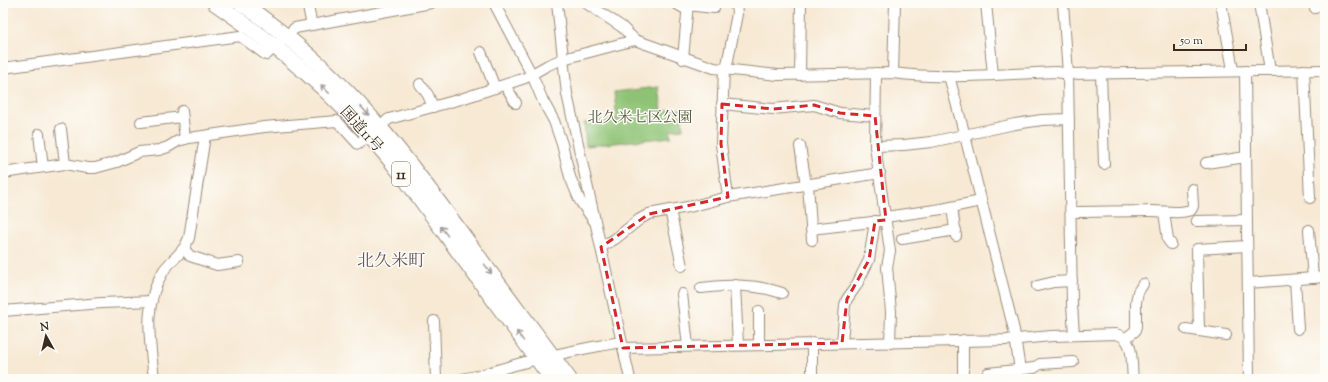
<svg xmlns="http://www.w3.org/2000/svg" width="1328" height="382" font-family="'Sorts Mill Goudy','Noto Serif JP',serif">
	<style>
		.park { fill: #8ec375; stroke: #64764a }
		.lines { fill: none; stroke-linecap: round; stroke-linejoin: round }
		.minor-casing { stroke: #998a79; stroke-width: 12 }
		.highway-casing { stroke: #998a79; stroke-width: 17 }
		.minor { stroke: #fff; stroke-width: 10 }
		.highway { stroke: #fff; stroke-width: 15 }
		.oneway { stroke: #a79f9a }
		.marked { fill: none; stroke: #d62828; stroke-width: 3; stroke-dasharray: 8 5; stroke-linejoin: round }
		.labels { text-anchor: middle; stroke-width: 3; stroke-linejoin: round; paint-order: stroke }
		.shield { fill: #fdfcf7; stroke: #75695f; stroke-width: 1 }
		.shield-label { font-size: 14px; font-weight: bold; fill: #3b2a1e }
		.park-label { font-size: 15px; fill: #545838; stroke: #fdfcf7 }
		.street-label { font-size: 15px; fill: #3b2a1e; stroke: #fdfcf7 }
		.quarter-label { font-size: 17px; fill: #68585e; stroke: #fdfcf7 }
	</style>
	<rect width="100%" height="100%" fill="#fdfcf7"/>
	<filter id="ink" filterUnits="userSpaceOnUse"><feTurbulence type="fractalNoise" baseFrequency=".025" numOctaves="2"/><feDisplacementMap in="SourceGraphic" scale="8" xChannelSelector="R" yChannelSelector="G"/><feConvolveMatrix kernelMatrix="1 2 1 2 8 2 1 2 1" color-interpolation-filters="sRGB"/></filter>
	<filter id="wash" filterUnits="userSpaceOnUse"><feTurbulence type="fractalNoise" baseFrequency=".012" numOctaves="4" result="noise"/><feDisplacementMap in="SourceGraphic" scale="16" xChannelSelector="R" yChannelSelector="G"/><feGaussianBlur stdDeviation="0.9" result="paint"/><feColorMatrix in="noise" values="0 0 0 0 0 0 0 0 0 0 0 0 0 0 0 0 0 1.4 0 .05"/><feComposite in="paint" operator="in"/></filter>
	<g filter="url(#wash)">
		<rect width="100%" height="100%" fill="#f7e9d4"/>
		<path class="park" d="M 659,87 L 662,111 L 681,109 L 683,129 L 670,130 L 671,137 L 586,146 L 584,123 L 617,119 L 614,92 Z"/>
	</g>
	<g filter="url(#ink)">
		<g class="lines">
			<g class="minor-casing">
				<g id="minor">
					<path d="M 307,3 L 312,25"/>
					<path d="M 494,3 L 532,75 L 543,101 L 554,121 L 562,144 L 570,177 L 580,201 L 594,221"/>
					<path d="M 557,3 L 567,94 L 630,379"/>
					<path d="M 586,3 L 622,27 L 635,40 L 714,68 L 778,75 L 893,73 C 947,80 1002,74 1057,72 L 1068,74 L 1325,70"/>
					<path d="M 675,3 L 687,10"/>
					<path d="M 986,3 L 993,75"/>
					<path d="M 1063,3 L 1068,74 L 1072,304 L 1074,335"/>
					<path d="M 1221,3 L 1233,70"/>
					<path d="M 1259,3 L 1270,71"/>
					<path d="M 1314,3 L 1315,8"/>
					<path d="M 687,5 L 714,8"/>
					<path d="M 481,52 L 495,88"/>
					<path d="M 683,59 L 688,3"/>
					<path d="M 3,68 L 240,36 L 266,55 L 295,28 L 431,3"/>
					<path d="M 724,70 L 721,144 L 728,197"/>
					<path d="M 726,70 L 737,14 L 736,3"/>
					<path d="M 1304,70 L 1310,198"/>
					<path d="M 1245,71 L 1249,379"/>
					<path d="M 876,73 L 875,146 L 890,251 L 887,267 L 891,312 L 890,343"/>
					<path d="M 893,73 L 895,3"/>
					<path d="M 1101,73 L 1104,164"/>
					<path d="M 800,75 L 801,3"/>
					<path d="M 949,76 L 965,136 L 1014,330 L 1020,370"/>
					<path d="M 420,84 L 428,95 L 433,107"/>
					<path d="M 505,85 L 516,103"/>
					<path d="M 722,104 L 773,109 L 814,105 L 840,113 L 875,116"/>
					<path d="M 182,111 L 185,139"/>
					<path d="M 141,122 L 182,117"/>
					<path d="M 61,129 L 65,164"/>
					<path d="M 39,134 L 43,167"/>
					<path d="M 800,146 L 806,185"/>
					<path d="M 875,146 L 904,145 L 931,142 L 1015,124 L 1042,120 L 1069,119"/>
					<path d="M 1206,163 L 1246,157"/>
					<path d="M 3,173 L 65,164 L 87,168 L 95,168 L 117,162 L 139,152 L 159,150 L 168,147 L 178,141 L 189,138 L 264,127 L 337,121 L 358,144 L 389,119 L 461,99 L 525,78 L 548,65 L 563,59 L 635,40"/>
					<path d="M 808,185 L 812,240"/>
					<path d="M 952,207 L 956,236"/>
					<path d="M 670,210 L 682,266"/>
					<path d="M 1071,212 C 1096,212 1122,211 1148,211 C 1163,210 1176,215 1191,210 L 1193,206 L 1192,189"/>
					<path d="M 1164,212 L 1168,240 L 1171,244"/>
					<path d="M 885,217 L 942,209 L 981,201"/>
					<path d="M 1196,221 L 1247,220"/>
					<path d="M 811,229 L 881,221"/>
					<path d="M 1309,230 L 1313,278"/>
					<path d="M 902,239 L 956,230"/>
					<path d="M 601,247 L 615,239 L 640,219 L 649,214 L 693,206 L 728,197 L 880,173"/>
					<path d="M 184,249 L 190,256 L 217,265 L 239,262"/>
					<path d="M 1295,280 L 1298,329"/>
					<path d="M 1248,283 L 1325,277"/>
					<path d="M 735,285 L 738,345"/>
					<path d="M 1037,286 L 1054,282 L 1072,281"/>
					<path d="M 701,288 C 732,285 752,283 782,293"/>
					<path d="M 682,294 L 688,346"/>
					<path d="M 3,311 L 102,303 L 152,301"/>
					<path d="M 434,321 L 436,379"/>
					<path d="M 1186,329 L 1226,335"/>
					<path d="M 1199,331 L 1197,249 L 1247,246"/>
					<path d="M 1126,338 L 1135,331 L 1136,327 L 1136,302 L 1138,292 L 1143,284"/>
					<path d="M 963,340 L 963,379"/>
					<path d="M 842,343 L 845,305 L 847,299 L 856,286 L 869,260 L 875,221"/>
					<path d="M 759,344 L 759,311"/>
					<path d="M 623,348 L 1007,340 L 1052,336 L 1116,334 C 1135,338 1131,363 1133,379"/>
					<path d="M 154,379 C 150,340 142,305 164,270 C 170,262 178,256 183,249 C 186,246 187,242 189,238 L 205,136"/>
					<path d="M 462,379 L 481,375"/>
					<path d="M 481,379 L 481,375 C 527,360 574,350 621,342"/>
					<path d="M 812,379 L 812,343"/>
					<path d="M 989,379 L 988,373 L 1034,368 L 1040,364 L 1073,362"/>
				</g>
			</g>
			<g class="highway-casing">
				<g id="highway">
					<path d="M 215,3 C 266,38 311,73 354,119 C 390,156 420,198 450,240 C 484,286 518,333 552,379"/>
					<path d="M 241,3 C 254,11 266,21 278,30 C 359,92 413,166 472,248 C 504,292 537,335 569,379"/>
				</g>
			</g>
			<use href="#minor" class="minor"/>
			<use href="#highway" class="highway"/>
		</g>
		<defs><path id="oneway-shaft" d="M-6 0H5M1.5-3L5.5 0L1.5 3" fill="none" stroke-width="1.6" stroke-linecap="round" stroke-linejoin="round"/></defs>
		<g class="oneway">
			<use href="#oneway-shaft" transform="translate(325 89) rotate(-135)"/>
			<use href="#oneway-shaft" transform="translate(365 111) rotate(48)"/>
			<use href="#oneway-shaft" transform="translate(444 231) rotate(-126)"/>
			<use href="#oneway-shaft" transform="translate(488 269) rotate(54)"/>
			<use href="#oneway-shaft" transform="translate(520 336) rotate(-126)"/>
		</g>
	</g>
	<path class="marked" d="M 722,104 L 773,109 L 814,105 L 840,113 L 875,116 L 886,220 L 875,221 L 869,260 L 847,299 L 842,343 L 623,348 L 601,247 L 649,214 L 728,197 L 721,144 Z"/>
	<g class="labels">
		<rect class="shield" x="392" y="162" width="18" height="24" rx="3"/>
		<g class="shield-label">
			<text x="401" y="179">11</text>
		</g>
		<g class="park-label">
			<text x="640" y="122">北久米七区公園</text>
		</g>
		<g class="street-label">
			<text transform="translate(362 129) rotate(48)" y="5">国道11号</text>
		</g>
		<g class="quarter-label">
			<text x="391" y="266">北久米町</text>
		</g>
	</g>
	<rect width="1328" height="382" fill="none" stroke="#fdfcf7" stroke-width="16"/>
	<g transform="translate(46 336) rotate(352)" stroke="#fdfcf7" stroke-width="3" paint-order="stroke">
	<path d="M0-3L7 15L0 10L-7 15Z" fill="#3b2a1e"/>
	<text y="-6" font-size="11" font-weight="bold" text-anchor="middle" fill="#3b2a1e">N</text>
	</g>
	<path d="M1174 44v6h72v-6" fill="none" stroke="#3b2a1e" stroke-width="2"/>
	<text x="1180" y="44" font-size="12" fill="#3b2a1e" stroke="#fdfcf7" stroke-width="3" paint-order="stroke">50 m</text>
</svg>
